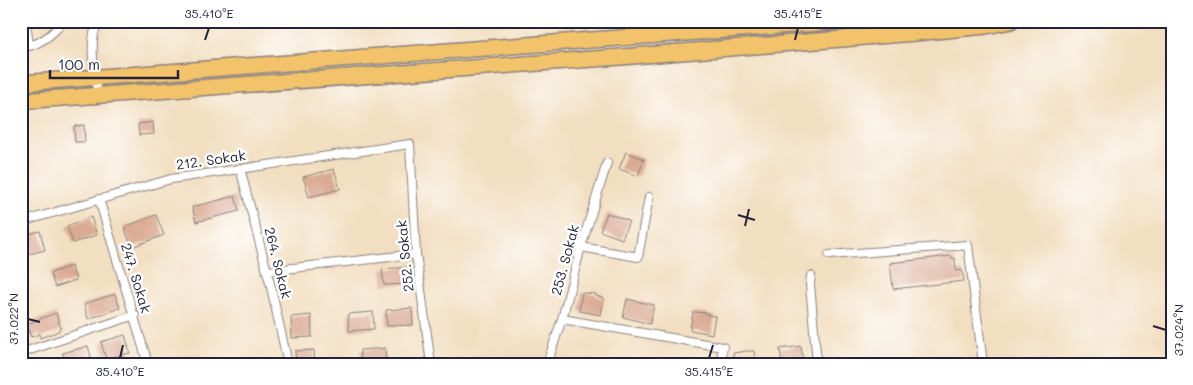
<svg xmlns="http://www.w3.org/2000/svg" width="1193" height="385" font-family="Mali,sans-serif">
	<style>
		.building { fill: #daab94 }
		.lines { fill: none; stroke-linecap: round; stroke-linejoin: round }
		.minor-casing { stroke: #8a807e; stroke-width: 10 }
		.motorway-casing { stroke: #8a807e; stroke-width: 18 }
		.minor { stroke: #fff; stroke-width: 8 }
		.motorway { stroke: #f2c36a; stroke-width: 15 }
		.ticks { fill: none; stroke: #22223b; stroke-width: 2 }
		.labels { text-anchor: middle; stroke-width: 5; stroke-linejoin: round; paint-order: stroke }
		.street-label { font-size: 14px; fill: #22223b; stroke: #fff }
		.neatline { fill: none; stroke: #22223b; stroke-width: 2 }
		.ticks-label { font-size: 12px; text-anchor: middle; fill: #22223b }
	</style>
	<rect width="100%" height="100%" fill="#fff"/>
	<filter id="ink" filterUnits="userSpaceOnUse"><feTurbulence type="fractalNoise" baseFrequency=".02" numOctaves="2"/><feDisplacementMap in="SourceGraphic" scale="10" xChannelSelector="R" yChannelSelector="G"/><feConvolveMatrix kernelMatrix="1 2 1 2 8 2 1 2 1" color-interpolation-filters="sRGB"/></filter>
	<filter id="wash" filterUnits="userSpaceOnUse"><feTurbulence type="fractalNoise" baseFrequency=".0096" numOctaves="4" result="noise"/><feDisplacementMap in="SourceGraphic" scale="20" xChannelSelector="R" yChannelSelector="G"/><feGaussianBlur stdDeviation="1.12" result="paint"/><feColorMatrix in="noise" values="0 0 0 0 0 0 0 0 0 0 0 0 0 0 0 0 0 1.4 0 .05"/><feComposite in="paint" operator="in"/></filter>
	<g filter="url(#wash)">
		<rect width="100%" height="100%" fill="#f2dec0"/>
		<g id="blocks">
			<g class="building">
				<path d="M 153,122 L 154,134 L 139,135 L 138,124 Z"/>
				<path d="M 84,125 L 85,142 L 75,142 L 74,126 Z"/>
				<path d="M 626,152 L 644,159 L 638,176 L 619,169 Z"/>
				<path d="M 334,169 L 340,189 L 309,197 L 303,177 Z"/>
				<path d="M 235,196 L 239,211 L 196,222 L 192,207 Z"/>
				<path d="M 607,213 L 629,221 L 622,239 L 600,231 Z"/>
				<path d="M 156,215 L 164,235 L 132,247 L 124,227 Z"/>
				<path d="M 91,217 L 97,235 L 73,243 L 67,226 Z"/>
				<path d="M 40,231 L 45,250 L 21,256 L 21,236 Z"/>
				<path d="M 951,256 L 951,258 L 955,258 L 956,271 L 962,270 L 964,281 L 893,289 L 890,263 Z"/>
				<path d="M 71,266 L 76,280 L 55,287 L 50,273 Z"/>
				<path d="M 408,267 L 409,284 L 384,285 L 382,269 Z"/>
				<path d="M 582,293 L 596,294 L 596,296 L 604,298 L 601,315 L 579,311 Z"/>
				<path d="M 115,294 L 120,308 L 88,319 L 84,304 Z"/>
				<path d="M 627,299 L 654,305 L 650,324 L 623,317 Z"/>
				<path d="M 412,308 L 413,325 L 387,326 L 386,310 Z"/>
				<path d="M 373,312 L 374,329 L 349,331 L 348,314 Z"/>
				<path d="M 693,312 L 708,313 L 707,315 L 715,316 L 712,334 L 690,330 Z"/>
				<path d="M 56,313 L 61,328 L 59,329 L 59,331 L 40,338 L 39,334 L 31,337 L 26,324 Z"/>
				<path d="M 311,315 L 312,337 L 292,338 L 291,317 Z"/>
				<path d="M 125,335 L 130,353 L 106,359 L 101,342 Z"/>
				<path d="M 88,346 L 93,364 L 66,364 L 63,353 Z"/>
				<path d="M 801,346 L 803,362 L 782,364 L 780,349 Z"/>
				<path d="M 385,348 L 386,364 L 361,364 L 360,350 Z"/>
				<path d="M 314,350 L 315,364 L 296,364 L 295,351 Z"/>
				<path d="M 747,351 L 754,351 L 756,364 L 734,364 L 733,353 Z"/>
			</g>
		</g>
	</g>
	<g filter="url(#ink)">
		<use href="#blocks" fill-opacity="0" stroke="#8a807e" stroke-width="1"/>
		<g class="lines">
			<g class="minor-casing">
				<g id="minor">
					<path d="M 26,21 L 29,46"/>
					<path d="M 21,48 C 39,45 52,36 63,21"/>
					<path d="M 98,96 C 95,75 87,39 99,21"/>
					<path d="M 240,168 L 271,287 L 288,364"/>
					<path d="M 99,199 L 148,364"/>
					<path d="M 21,222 L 171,179 L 410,144 L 416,254 L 431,364"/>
					<path d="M 581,247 L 638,257 L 649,197"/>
					<path d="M 829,255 L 968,245 L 983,364"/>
					<path d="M 267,271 L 416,254"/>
					<path d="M 811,276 L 810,284 L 817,364"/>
					<path d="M 562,319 L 723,347 L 720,364"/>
					<path d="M 21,353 L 135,315"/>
					<path d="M 547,364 L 562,319 L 581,247 L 607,163"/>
				</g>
			</g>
			<g class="motorway-casing">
				<g id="motorway">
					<path d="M 21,83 L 845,21"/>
					<path d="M 21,101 L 621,57 L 915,33 L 986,26 L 1011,21"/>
				</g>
			</g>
			<use href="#minor" class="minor"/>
			<use href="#motorway" class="motorway"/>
		</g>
	</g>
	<path class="ticks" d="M 205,40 L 209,28M 795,40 L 798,28M 738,215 L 755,220M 745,226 L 749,209M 28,319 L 40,322M 1153,326 L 1166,330M 120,358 L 123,345M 709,358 L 713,345"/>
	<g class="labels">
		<g class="street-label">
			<text transform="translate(211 160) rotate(-8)" y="5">212. Sokak</text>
			<text transform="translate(405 256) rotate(-96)" y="5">252. Sokak</text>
			<text transform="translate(565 260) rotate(-75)" y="5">253. Sokak</text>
			<text transform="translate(278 263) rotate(76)" y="5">264. Sokak</text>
			<text transform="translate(136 278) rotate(73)" y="5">247. Sokak</text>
		</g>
	</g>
	<rect width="1193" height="385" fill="none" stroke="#fff" stroke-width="55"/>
	<path d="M50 70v8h128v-8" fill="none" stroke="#22223b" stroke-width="2.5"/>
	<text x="58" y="70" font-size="15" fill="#22223b" stroke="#ffffff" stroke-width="4" paint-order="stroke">100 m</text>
	<rect x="28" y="28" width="1138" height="330" class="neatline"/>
	<g class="ticks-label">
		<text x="209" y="18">35.410°E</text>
		<text x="798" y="18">35.415°E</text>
		<text transform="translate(14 319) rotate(-90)" y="4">37.022°N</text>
		<text transform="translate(1179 330) rotate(-90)" y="4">37.024°N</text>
		<text x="120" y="376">35.410°E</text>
		<text x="709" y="376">35.415°E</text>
	</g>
</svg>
